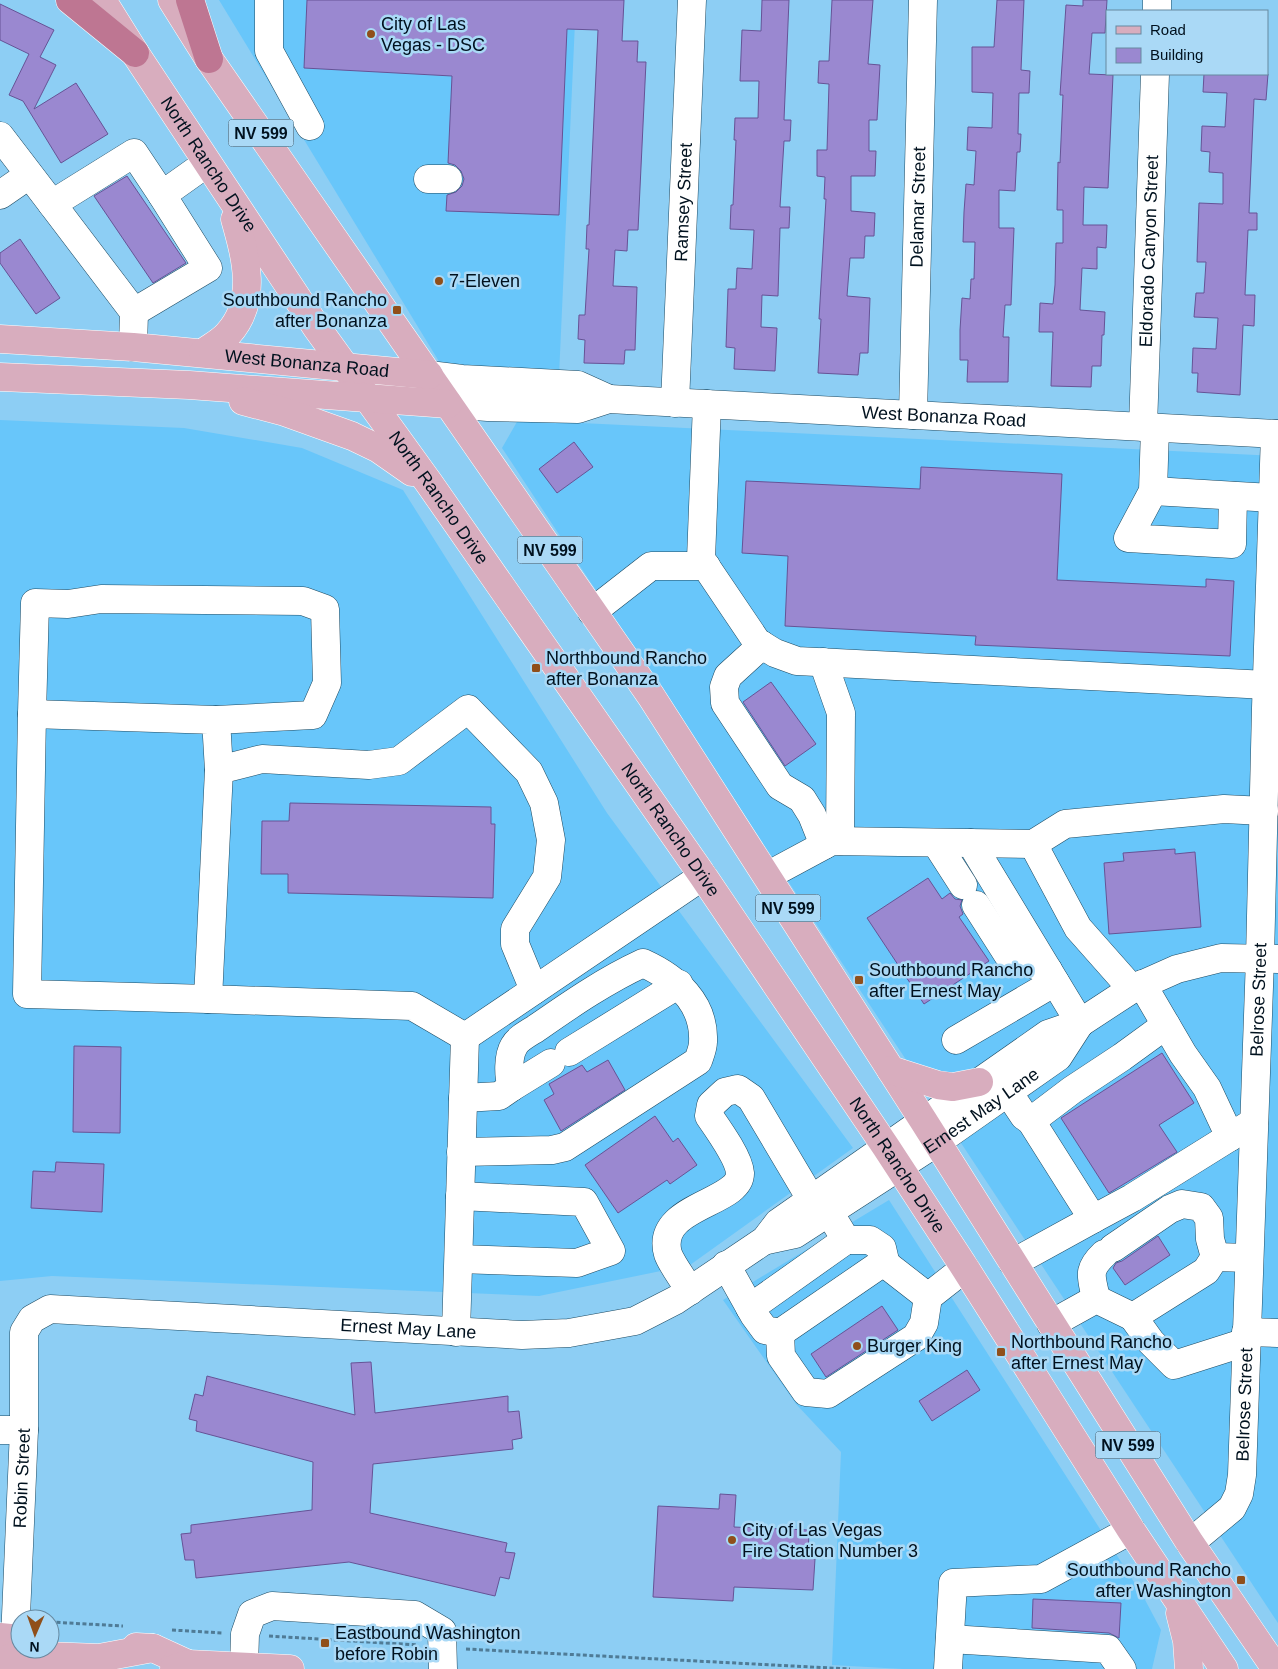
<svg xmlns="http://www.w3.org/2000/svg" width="1278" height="1669" font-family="Arial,sans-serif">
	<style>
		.built { fill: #68c6fa }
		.building { fill: #9a88d0; stroke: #665396 }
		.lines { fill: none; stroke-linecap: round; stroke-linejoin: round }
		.minor-casing { stroke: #1d4a62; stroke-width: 29 }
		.major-casing { stroke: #fff; stroke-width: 29 }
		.highway-casing { stroke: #fff; stroke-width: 29 }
		.path { stroke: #4f7b96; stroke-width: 3; stroke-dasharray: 4 2.5; stroke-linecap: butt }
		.minor { stroke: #fff; stroke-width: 28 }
		.major { stroke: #d8adbe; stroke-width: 28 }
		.highway { stroke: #be7692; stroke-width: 28 }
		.poi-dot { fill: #904f1a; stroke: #aad9f6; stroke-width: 2 }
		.labels { text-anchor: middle; stroke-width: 5; stroke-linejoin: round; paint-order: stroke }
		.shield { fill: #aad9f6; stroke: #334d5f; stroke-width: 1 }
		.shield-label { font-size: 16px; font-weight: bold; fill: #00111e }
		.poi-label { font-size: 18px; fill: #00111e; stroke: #aad9f6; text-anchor: start }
		.street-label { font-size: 18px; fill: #00111e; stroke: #aad9f6 }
	</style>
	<rect width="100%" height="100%" fill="#8dcef4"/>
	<g class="built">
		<path d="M 219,0 L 576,0 L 559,376 L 443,368 Z"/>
		<path d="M 0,420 L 184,428 L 302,448 L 403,490 L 607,813 L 853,1148 L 690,1265 L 539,1296 L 52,1276 L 0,1281 Z"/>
		<path d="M 518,420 L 1278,456 L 1278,1623 L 502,448 Z"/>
		<path d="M 889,1200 L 1143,1596 L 1161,1630 L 1152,1669 L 903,1669 L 832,1665 L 841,1452 L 796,1404 L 723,1300 Z"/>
	</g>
	<g class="building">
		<path d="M 307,0 L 624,0 L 622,41 L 638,41 L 637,62 L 646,62 L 638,230 L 628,230 L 627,251 L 615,250 L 613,286 L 637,287 L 635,350 L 625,350 L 624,364 L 584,363 L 585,340 L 578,339 L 579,315 L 585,315 L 589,249 L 586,249 L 587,225 L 589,225 L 598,30 L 567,29 L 559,215 L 446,211 L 447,195 L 456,192 L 462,186 L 464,179 L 461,171 L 455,165 L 448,163 L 452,76 L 304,68 Z"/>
		<path d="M 762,0 L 789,0 L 784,120 L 791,120 L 790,141 L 784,141 L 780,207 L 790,207 L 789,228 L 780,228 L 778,296 L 762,295 L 761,327 L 777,328 L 775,371 L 734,369 L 735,348 L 726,347 L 728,289 L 736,289 L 737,268 L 752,269 L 754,230 L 730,229 L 731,205 L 733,205 L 736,140 L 734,140 L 735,118 L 758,118 L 759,81 L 740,81 L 742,30 L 761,31 Z"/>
		<path d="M 832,0 L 873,0 L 868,64 L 880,65 L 877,120 L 869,120 L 869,151 L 876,151 L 875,176 L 851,176 L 851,211 L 875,213 L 874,236 L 865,236 L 864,258 L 850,258 L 847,296 L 870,298 L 868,353 L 860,353 L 858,375 L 818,373 L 821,319 L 819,319 L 826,199 L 824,199 L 825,177 L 817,176 L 817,150 L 827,150 L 829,84 L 818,83 L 819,61 L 829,61 Z"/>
		<path d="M 997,0 L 1024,0 L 1021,70 L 1030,71 L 1029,93 L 1019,93 L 1018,134 L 1021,134 L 1020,152 L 1017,152 L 1015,191 L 999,190 L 999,228 L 1014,228 L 1011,305 L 1005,305 L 1003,337 L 1009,337 L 1008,382 L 967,382 L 968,360 L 960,360 L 960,330 L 962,298 L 970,299 L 971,279 L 974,279 L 975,242 L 963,242 L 964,212 L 966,184 L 974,185 L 976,151 L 967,150 L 968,127 L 992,128 L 993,93 L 972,92 L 972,47 L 994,47 Z"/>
		<path d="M 1083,0 L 1107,0 L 1105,33 L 1092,33 L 1089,74 L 1113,75 L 1108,188 L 1084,187 L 1083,225 L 1107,225 L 1106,248 L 1097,247 L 1097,269 L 1082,268 L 1080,310 L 1105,312 L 1104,335 L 1102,335 L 1101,366 L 1092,366 L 1091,387 L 1051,386 L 1053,332 L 1039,332 L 1040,303 L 1053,304 L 1055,285 L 1056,243 L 1063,243 L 1063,210 L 1057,210 L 1058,162 L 1060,163 L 1063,95 L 1060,95 L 1066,5 L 1083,6 Z"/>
		<path d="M 0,4 L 54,30 L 40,57 L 56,65 L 34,109 L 76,83 L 108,134 L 61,163 L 23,101 L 9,95 L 29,54 L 0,40 Z"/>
		<path d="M 1204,74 L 1268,74 L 1266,100 L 1254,99 L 1249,213 L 1257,213 L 1257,230 L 1248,230 L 1245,295 L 1255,295 L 1254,326 L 1243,325 L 1240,395 L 1197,392 L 1198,373 L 1192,373 L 1193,348 L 1216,349 L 1218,318 L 1194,317 L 1196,293 L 1204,293 L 1206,262 L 1197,262 L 1199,203 L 1223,204 L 1223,173 L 1209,172 L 1210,152 L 1201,151 L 1202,126 L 1225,127 L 1227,93 L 1203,92 Z"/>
		<path d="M 127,176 L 186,263 L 153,283 L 94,196 Z"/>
		<path d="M 20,239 L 60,298 L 36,314 L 0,263 L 0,253 Z"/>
		<path d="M 574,442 L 593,467 L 557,493 L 539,469 Z"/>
		<path d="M 921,467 L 1062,474 L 1057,580 L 1206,587 L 1206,579 L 1234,581 L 1230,656 L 975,645 L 976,636 L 785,626 L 788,556 L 742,553 L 746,481 L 920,489 Z"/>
		<path d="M 771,682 L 816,744 L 785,766 L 743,702 Z"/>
		<path d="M 290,803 L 491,807 L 491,824 L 495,824 L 493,898 L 288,893 L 288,874 L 261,874 L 262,821 L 289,821 Z"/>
		<path d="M 1175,849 L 1175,854 L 1195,852 L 1201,927 L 1109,934 L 1104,863 L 1124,861 L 1123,853 Z"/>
		<path d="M 928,878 L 942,899 L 950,893 L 955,899 L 962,900 L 960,906 L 963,914 L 959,917 L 989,961 L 924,1004 L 867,918 Z"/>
		<path d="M 74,1046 L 121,1047 L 120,1133 L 73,1132 Z"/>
		<path d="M 1162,1053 L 1194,1103 L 1159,1125 L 1177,1152 L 1109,1193 L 1061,1118 Z"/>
		<path d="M 608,1060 L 625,1090 L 561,1131 L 544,1100 L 554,1094 L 549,1084 L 582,1065 L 587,1072 Z"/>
		<path d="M 655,1116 L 673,1142 L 678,1138 L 697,1165 L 670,1184 L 667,1180 L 618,1213 L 585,1165 Z"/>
		<path d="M 56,1162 L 104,1164 L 102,1212 L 31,1208 L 33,1171 L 55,1172 Z"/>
		<path d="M 1158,1236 L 1170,1255 L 1125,1285 L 1113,1268 L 1116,1263 L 1122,1261 Z"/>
		<path d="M 882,1306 L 898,1330 L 826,1377 L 811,1354 Z"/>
		<path d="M 371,1362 L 375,1413 L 508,1396 L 508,1412 L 519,1411 L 522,1438 L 512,1440 L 513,1449 L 373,1464 L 370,1513 L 507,1543 L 505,1552 L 515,1553 L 509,1579 L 500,1577 L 495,1596 L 349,1562 L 196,1578 L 194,1560 L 185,1560 L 181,1534 L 191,1533 L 191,1525 L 312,1510 L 313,1462 L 196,1431 L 197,1421 L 189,1419 L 195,1394 L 203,1396 L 207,1376 L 355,1415 L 351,1363 Z"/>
		<path d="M 967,1370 L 980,1390 L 932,1421 L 919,1401 Z"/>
		<path d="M 720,1494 L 736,1495 L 734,1527 L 809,1530 L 808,1559 L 815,1559 L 813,1590 L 734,1587 L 733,1601 L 653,1597 L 658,1506 L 719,1509 Z"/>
		<path d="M 1033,1599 L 1121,1603 L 1119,1638 L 1109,1633 L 1032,1628 Z"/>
	</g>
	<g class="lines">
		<g class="minor-casing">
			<g id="minor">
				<path d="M 269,0 L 269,51 L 310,126"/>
				<path d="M 1157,11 L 1157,0"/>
				<path d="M 0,136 L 52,204"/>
				<path d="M 428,179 L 448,179"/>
				<path d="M 0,195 L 29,175"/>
				<path d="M 134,312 L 208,268 L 162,195"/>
				<path d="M 133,347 L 134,312 L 52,204 L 134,153 L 162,195 L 207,163"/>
				<path d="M 429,375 L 462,379 L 578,385 L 609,399"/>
				<path id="s1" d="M 675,403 L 692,0"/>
				<path id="s2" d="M 448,404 L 488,407 L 578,409 L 609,399 L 1278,434"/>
				<path d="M 707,404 L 701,559 L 757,642 L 775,653 L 797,661 L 1267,685"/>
				<path id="s3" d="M 913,415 L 923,0"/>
				<path id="s4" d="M 1143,427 L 1155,74"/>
				<path d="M 1155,428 L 1153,491 L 1128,538 L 1232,544 L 1233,496"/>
				<path d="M 1153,491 L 1273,498"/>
				<path d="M 592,612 L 651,566 L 706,566"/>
				<path d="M 762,645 L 728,676 L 724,687 L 725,703 L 780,786 L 802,799 L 812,815 L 824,845"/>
				<path d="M 823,662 L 841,713 L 840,841"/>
				<path d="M 32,714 L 35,603 L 68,604 L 101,599 L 303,601 L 325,609 L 327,683 L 313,715 L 216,720"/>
				<path d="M 936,843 L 963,885"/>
				<path d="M 971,843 L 1080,1023"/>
				<path d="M 1033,844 L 1078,928 L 1132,989"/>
				<path d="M 767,876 L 832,841 L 1033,844 L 1065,824 L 1224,809 L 1264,811"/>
				<path d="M 976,905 L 1008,955 L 1048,970"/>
				<path d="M 1142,984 L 1183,1054 L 1207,1088 L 1230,1137"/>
				<path d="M 208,999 L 27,994 L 32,714 L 216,720 L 219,770"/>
				<path d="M 465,1037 L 412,1006 L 208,999 L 219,770 L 262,759 L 369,765 L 399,761 L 468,709 L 529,772 L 544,803 L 551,840 L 547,877 L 515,929 L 515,944 L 534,990"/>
				<path d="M 465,1037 L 703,876"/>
				<path d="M 956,1040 L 1055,982"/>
				<path d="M 569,1052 L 679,984"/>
				<path d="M 512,1087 L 551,1063"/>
				<path d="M 1008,1092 L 1024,1116 L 1031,1121 L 1093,1219 L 1132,1198 L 1254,1122"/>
				<path d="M 1031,1121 L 1072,1090 L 1122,1057 L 1166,1025"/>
				<path d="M 461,1152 L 552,1150 L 565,1147 L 698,1061 C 700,1055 703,1048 703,1042 C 705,1003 676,978 643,963 C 606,980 571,1004 538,1027 C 531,1032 518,1038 514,1046 C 508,1056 508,1076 512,1087 L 499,1096 L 463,1098"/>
				<path id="s5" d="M 767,1240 L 795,1234 L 937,1142 L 1058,1057 L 1080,1023"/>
				<path d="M 1113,1248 L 1170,1209 L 1182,1204 L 1201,1207 L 1209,1218 L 1210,1239 L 1215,1257"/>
				<path d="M 459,1259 L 577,1263 L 611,1251 L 584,1202 L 460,1196"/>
				<path d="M 883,1262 L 928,1297"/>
				<path d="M 1013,1263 L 1093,1219"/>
				<path d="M 726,1265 L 754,1315 L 765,1330 L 780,1333 L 885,1261 L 882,1248 L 870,1240 L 846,1240 L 829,1212"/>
				<path d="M 690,1291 C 684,1280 672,1265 668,1254 C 654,1205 741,1204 740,1173 C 739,1158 718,1129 709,1116 L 711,1105 L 725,1092 L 738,1089 L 751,1098 L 811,1199"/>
				<path d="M 1096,1299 C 1092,1277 1086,1271 1104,1254"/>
				<path d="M 750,1308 L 846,1240"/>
				<path d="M 1133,1317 L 1151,1342 L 1174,1365 L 1246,1342"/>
				<path d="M 1051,1324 L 1096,1299 L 1133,1317 L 1206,1271 L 1215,1257 L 1249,1258"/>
				<path d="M 456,1332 L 465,1037"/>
				<path d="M 1246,1332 L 1278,1333"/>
				<path d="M 780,1333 L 781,1356 L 806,1392 L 828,1394 L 916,1337 L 924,1323 L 928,1297 L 965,1268"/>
				<path d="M 0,1430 L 24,1430"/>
				<path id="s6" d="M 1190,1543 L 1232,1508 L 1239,1494 L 1242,1475 L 1260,958 L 1266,708 L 1275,434"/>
				<path id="s7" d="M 15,1639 L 24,1430 L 24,1332 L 32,1319 L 50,1309 L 522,1335 L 569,1333 L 635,1321 L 676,1300 L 765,1240 L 778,1223 L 1048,1034 L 1080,1023 L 1132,989 L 1177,969 L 1221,958 L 1278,959"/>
				<path d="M 950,1639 L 1108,1649 L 1122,1669"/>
				<path d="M 244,1667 L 245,1634 L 252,1614 L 272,1606 L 415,1615 L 442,1631 L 443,1669"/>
				<path d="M 948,1669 L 953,1583 L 1041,1579 L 1131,1530"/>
			</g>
		</g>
		<g class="major-casing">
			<g id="major">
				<path id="s8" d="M 102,0 L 135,53 L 317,328 L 429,483 L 703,876 L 886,1147 L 965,1268 L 1131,1530 L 1224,1669"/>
				<path d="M 172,0 L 209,59 L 651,696 L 923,1120 L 1190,1543 L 1276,1669"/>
				<path id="s9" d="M 0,339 L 133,347 L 429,375"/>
				<path d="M 203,353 C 211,347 221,342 228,334 C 258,301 246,258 235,219"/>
				<path d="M 0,377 L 189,385 L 448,404"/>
				<path d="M 243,401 L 285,412 L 352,436 L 379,449 L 412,472"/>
				<path d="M 891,1070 L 938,1085 L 953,1087 L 979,1082"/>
				<path d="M 1180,1613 L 1187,1641 L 1189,1669"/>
				<path d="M 0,1637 L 20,1639"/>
				<path d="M 136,1647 L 153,1648 L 188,1664"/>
				<path d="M 0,1661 L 20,1655 L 99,1658 L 153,1648"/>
				<path d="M 174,1669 L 188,1664 L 290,1669"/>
			</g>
		</g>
		<g class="highway-casing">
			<g id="highway">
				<path d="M 70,0 L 135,53"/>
				<path d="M 190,0 L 209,59"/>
			</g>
		</g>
		<g class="path">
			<path d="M 50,1622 L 123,1626"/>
			<path d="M 172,1630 L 223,1633"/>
			<path d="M 269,1636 L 418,1645"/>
			<path d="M 466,1649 L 850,1669"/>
		</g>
		<use href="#minor" class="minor"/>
		<use href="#major" class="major"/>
		<use href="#highway" class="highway"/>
	</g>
	<g class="poi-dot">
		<circle cx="371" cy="34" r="5"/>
		<circle cx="439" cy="281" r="5"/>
		<rect x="392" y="305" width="10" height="10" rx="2.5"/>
		<rect x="531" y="663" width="10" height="10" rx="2.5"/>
		<rect x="854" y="975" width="10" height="10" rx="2.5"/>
		<circle cx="857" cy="1346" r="5"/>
		<rect x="996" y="1347" width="10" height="10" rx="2.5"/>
		<circle cx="732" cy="1540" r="5"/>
		<rect x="1236" y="1575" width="10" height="10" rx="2.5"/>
		<rect x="320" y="1638" width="10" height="10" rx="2.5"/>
	</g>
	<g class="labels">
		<g class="shield">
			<rect x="228.5" y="119.5" width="65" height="27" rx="4"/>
			<rect x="517.5" y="536.5" width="65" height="27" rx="4"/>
			<rect x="755.5" y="894.5" width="65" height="27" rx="4"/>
			<rect x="1095.5" y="1431.5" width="65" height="27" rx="4"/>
		</g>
		<g class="shield-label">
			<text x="261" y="139">NV 599</text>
			<text x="550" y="556">NV 599</text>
			<text x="788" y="914">NV 599</text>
			<text x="1128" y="1451">NV 599</text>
		</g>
		<g class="poi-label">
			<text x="381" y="30">City of Las<tspan x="381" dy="21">Vegas - DSC</tspan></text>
			<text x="449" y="287">7-Eleven</text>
			<text x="387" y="306" text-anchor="end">Southbound Rancho<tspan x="387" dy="21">after Bonanza</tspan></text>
			<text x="546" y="664">Northbound Rancho<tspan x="546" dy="21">after Bonanza</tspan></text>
			<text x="869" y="976">Southbound Rancho<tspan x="869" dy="21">after Ernest May</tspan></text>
			<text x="1011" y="1348">Northbound Rancho<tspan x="1011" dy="21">after Ernest May</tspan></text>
			<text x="867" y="1352">Burger King</text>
			<text x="742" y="1536">City of Las Vegas<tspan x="742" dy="21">Fire Station Number 3</tspan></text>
			<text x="1231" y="1576" text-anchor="end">Southbound Rancho<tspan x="1231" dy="21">after Washington</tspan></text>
			<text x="335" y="1639">Eastbound Washington<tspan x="335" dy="21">before Robin</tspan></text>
		</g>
		<g class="street-label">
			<text dy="6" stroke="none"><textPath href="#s8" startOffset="196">North Rancho Drive</textPath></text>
			<text dy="6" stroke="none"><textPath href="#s1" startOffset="201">Ramsey Street</textPath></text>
			<text dy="6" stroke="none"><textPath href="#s3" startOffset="208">Delamar Street</textPath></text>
			<text dy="6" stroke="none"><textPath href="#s4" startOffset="176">Eldorado Canyon Street</textPath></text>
			<text dy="6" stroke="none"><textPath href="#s9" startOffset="308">West Bonanza Road</textPath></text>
			<text dy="6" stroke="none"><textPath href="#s2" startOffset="498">West Bonanza Road</textPath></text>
			<text dy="6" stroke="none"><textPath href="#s8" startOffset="601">North Rancho Drive</textPath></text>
			<text dy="6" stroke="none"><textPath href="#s8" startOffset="1006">North Rancho Drive</textPath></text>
			<text dy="6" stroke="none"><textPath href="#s6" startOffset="565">Belrose Street</textPath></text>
			<text dy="6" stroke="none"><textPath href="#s5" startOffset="252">Ernest May Lane</textPath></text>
			<text dy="6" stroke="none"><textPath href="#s8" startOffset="1411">North Rancho Drive</textPath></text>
			<text dy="6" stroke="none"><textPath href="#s7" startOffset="702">Ernest May Lane</textPath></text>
			<text dy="6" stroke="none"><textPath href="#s6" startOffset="160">Belrose Street</textPath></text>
			<text dy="6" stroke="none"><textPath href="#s7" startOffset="161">Robin Street</textPath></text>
		</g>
	</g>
	<rect x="1106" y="10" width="162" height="65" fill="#aad9f6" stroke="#6689a0"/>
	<rect x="1116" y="26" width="25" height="8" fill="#d8adbe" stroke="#6689a0"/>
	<text x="1150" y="35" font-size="15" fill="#00111e">Road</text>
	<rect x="1116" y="48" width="25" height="15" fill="#9a88d0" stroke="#6689a0"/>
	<text x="1150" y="60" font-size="15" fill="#00111e">Building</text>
	<g transform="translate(35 1634) rotate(182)"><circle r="24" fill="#aad9f6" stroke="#6689a0"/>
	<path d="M0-4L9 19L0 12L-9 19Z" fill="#904f1a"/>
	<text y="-8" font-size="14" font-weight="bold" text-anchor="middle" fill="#00111e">N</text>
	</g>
</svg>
